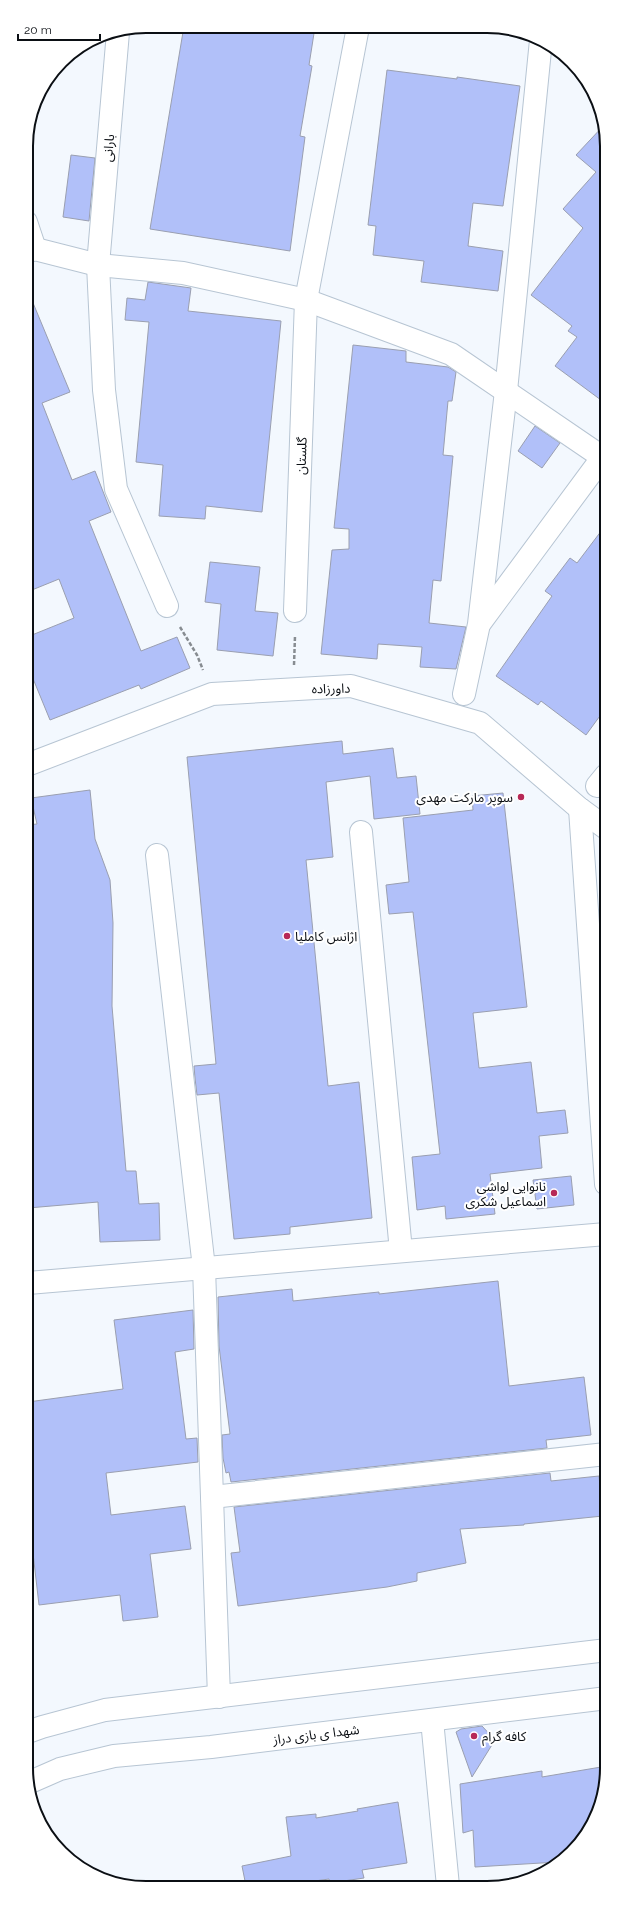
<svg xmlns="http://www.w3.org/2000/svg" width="633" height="1914" font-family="Raleway,'Noto Sans Arabic',sans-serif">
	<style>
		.building { fill: #b1c0f9; stroke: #9a9fb0 }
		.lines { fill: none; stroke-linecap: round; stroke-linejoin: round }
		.minor-casing { stroke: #b7c5d3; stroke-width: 24 }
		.path { stroke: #878c91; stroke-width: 2.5; stroke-dasharray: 4 2; stroke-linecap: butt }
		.minor { stroke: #fff; stroke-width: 22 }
		.poi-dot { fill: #b72856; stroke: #fff; stroke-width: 1.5 }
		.labels { text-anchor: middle; stroke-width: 4; stroke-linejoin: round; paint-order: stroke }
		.street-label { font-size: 13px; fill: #0b0f14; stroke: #fff }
		.poi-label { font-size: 13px; fill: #0b0f14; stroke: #fff; text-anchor: end }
		.rim { fill: none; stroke: #0b0f14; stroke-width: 2 }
	</style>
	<rect width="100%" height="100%" fill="#f3f8fe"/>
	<g class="building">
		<path d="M 184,26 L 315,27 L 309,65 L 312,66 L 300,136 L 305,137 L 290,251 L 150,229 Z"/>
		<path d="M 387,70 L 457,79 L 457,77 L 520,86 L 503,206 L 473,203 L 468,246 L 503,251 L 498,291 L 421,282 L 424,261 L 373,255 L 376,226 L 368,225 Z"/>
		<path d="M 605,124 L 605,403 L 555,366 L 577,337 L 568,331 L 572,326 L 531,295 L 583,228 L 563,209 L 596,172 L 576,155 Z"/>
		<path d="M 71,155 L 95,158 L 89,221 L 63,217 Z"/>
		<path d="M 148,282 L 191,288 L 188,311 L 281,321 L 262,512 L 206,506 L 205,519 L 159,516 L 163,465 L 136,462 L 149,322 L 125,320 L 127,298 L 145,300 Z"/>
		<path d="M 26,286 L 70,392 L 42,403 L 72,480 L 95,471 L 111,512 L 89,521 L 141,651 L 177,637 L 190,668 L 141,689 L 139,685 L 50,720 L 27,664 L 27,637 L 74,618 L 59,579 L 27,592 Z"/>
		<path d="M 353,345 L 406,351 L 406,362 L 448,367 L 456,372 L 452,401 L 448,401 L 443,455 L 453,456 L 441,581 L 433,580 L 429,623 L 466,627 L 456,669 L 420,667 L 422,647 L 378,644 L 377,659 L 321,654 L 332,550 L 349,549 L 349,529 L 334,528 Z"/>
		<path d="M 535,426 L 560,443 L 542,468 L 518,451 Z"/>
		<path d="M 605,526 L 605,709 L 586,735 L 541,701 L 538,705 L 496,676 L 552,596 L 545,591 L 570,558 L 577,563 Z"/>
		<path d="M 210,562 L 260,567 L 255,611 L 278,613 L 273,656 L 217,650 L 221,604 L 205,602 Z"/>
		<path d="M 342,741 L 343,754 L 393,748 L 397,778 L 416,776 L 420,814 L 374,819 L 370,776 L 326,782 L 333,857 L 306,860 L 328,1086 L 359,1082 L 372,1218 L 290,1227 L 290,1234 L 234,1239 L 219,1093 L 197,1095 L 195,1078 L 194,1066 L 216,1064 L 187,757 Z"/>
		<path d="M 90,790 L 95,839 L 110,880 L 113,923 L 112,1006 L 126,1171 L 136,1171 L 139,1204 L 159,1203 L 160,1240 L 100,1242 L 98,1202 L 28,1208 L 27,825 L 37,824 L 31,798 Z"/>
		<path d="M 503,793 L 527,1007 L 473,1013 L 479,1068 L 531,1062 L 537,1113 L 565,1110 L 568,1133 L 539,1136 L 542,1168 L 490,1174 L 495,1214 L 446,1219 L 445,1206 L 417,1210 L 412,1157 L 440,1154 L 413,912 L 389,914 L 386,885 L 409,882 L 403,818 L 473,810 L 472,796 Z"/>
		<path d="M 571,1176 L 574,1205 L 537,1209 L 533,1180 Z"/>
		<path d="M 498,1281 L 509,1386 L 584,1377 L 591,1435 L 546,1440 L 547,1448 L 231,1482 L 229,1472 L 226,1473 L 223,1458 L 222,1435 L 230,1434 L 219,1346 L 218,1297 L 292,1289 L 293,1301 L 379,1292 L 379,1294 Z"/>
		<path d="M 193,1310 L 194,1349 L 175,1352 L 186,1439 L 197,1438 L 198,1462 L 106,1473 L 111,1515 L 185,1506 L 191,1549 L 150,1554 L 158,1617 L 123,1621 L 120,1595 L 39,1605 L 28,1510 L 28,1402 L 123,1389 L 114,1320 Z"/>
		<path d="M 550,1473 L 551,1481 L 599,1476 L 603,1516 L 524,1524 L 524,1525 L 460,1529 L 466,1563 L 417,1573 L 417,1581 L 387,1587 L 238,1606 L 231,1553 L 240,1552 L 234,1507 Z"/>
		<path d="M 482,1726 L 495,1740 L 472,1777 L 456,1732 L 461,1729 Z"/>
		<path d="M 607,1766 L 607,1775 L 598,1813 L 577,1847 L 558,1862 L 475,1867 L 473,1830 L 463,1833 L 460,1784 L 542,1771 L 542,1777 Z"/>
		<path d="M 398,1802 L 407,1863 L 362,1870 L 364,1878 L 330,1883 L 329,1879 L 279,1886 L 246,1886 L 242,1866 L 291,1856 L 286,1817 L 316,1814 L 316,1818 L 358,1811 L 357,1809 Z"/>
	</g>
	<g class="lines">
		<g class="minor-casing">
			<g id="minor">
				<path d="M 118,32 L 98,265 L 104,390 L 116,489 L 167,606"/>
				<path d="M 26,222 L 35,249"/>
				<path d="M 26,252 L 35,249 L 98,265 L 183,273 L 306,300 L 451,354 L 605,459"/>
				<path d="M 295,611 L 306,300 L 358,27"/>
				<path d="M 480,623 L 605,454"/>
				<path d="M 464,694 L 479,624 L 506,391 L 541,40"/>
				<path d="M 27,765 L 212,694 L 351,686 L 480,723 L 580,809 L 606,828"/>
				<path d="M 597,786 L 606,775"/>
				<path d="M 580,809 L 606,1184"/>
				<path d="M 361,832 L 401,1251"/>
				<path d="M 157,855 L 204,1268 L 219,1697"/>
				<path d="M 28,1283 L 606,1234"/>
				<path d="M 212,1497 L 606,1454"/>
				<path d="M 432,1720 L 448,1886"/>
				<path d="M 28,1732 L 42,1727 L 105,1710 L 607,1650"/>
				<path d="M 28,1783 L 60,1769 L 114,1756 L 211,1747 L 607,1698"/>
			</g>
		</g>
		<g class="path">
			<path d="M 180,627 L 197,655 L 203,670"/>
			<path d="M 294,665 L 295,636"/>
		</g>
		<use href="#minor" class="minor"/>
	</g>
	<g class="poi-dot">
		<circle cx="521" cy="797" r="4"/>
		<circle cx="287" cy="936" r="4"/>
		<circle cx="554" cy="1193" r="4"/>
		<circle cx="474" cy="1736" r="4"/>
	</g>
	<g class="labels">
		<g class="street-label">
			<text transform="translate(108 148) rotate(-85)" y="5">بارانی</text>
			<text transform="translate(301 456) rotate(-88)" y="5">گلستان</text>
			<text transform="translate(331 688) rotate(-1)" y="5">داورزاده</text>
			<text transform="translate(316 1734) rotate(-7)" y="5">شهدا ی بازی دراز</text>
		</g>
		<g class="poi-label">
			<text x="513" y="802">سوپر مارکت مهدی</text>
			<text x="295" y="941" text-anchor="start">اژانس کاملیا</text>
			<text x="546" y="1191">نانوایی لواشی<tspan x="546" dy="15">اسماعیل شکری</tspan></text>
			<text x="482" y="1741" text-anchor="start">کافه گرام</text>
		</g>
	</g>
	<path d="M0 0H633V1914H0ZM146 33H487A113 113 0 0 1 600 146V1768A113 113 0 0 1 487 1881H146A113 113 0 0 1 33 1768V146A113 113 0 0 1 146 33Z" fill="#fff" fill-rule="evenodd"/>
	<path class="rim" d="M146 33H487A113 113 0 0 1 600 146V1768A113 113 0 0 1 487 1881H146A113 113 0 0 1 33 1768V146A113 113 0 0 1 146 33Z"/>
	<path d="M18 34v6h82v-6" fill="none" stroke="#0b0f14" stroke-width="2"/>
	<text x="24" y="34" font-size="12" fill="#0b0f14" stroke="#ffffff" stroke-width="3" paint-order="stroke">20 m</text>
</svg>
